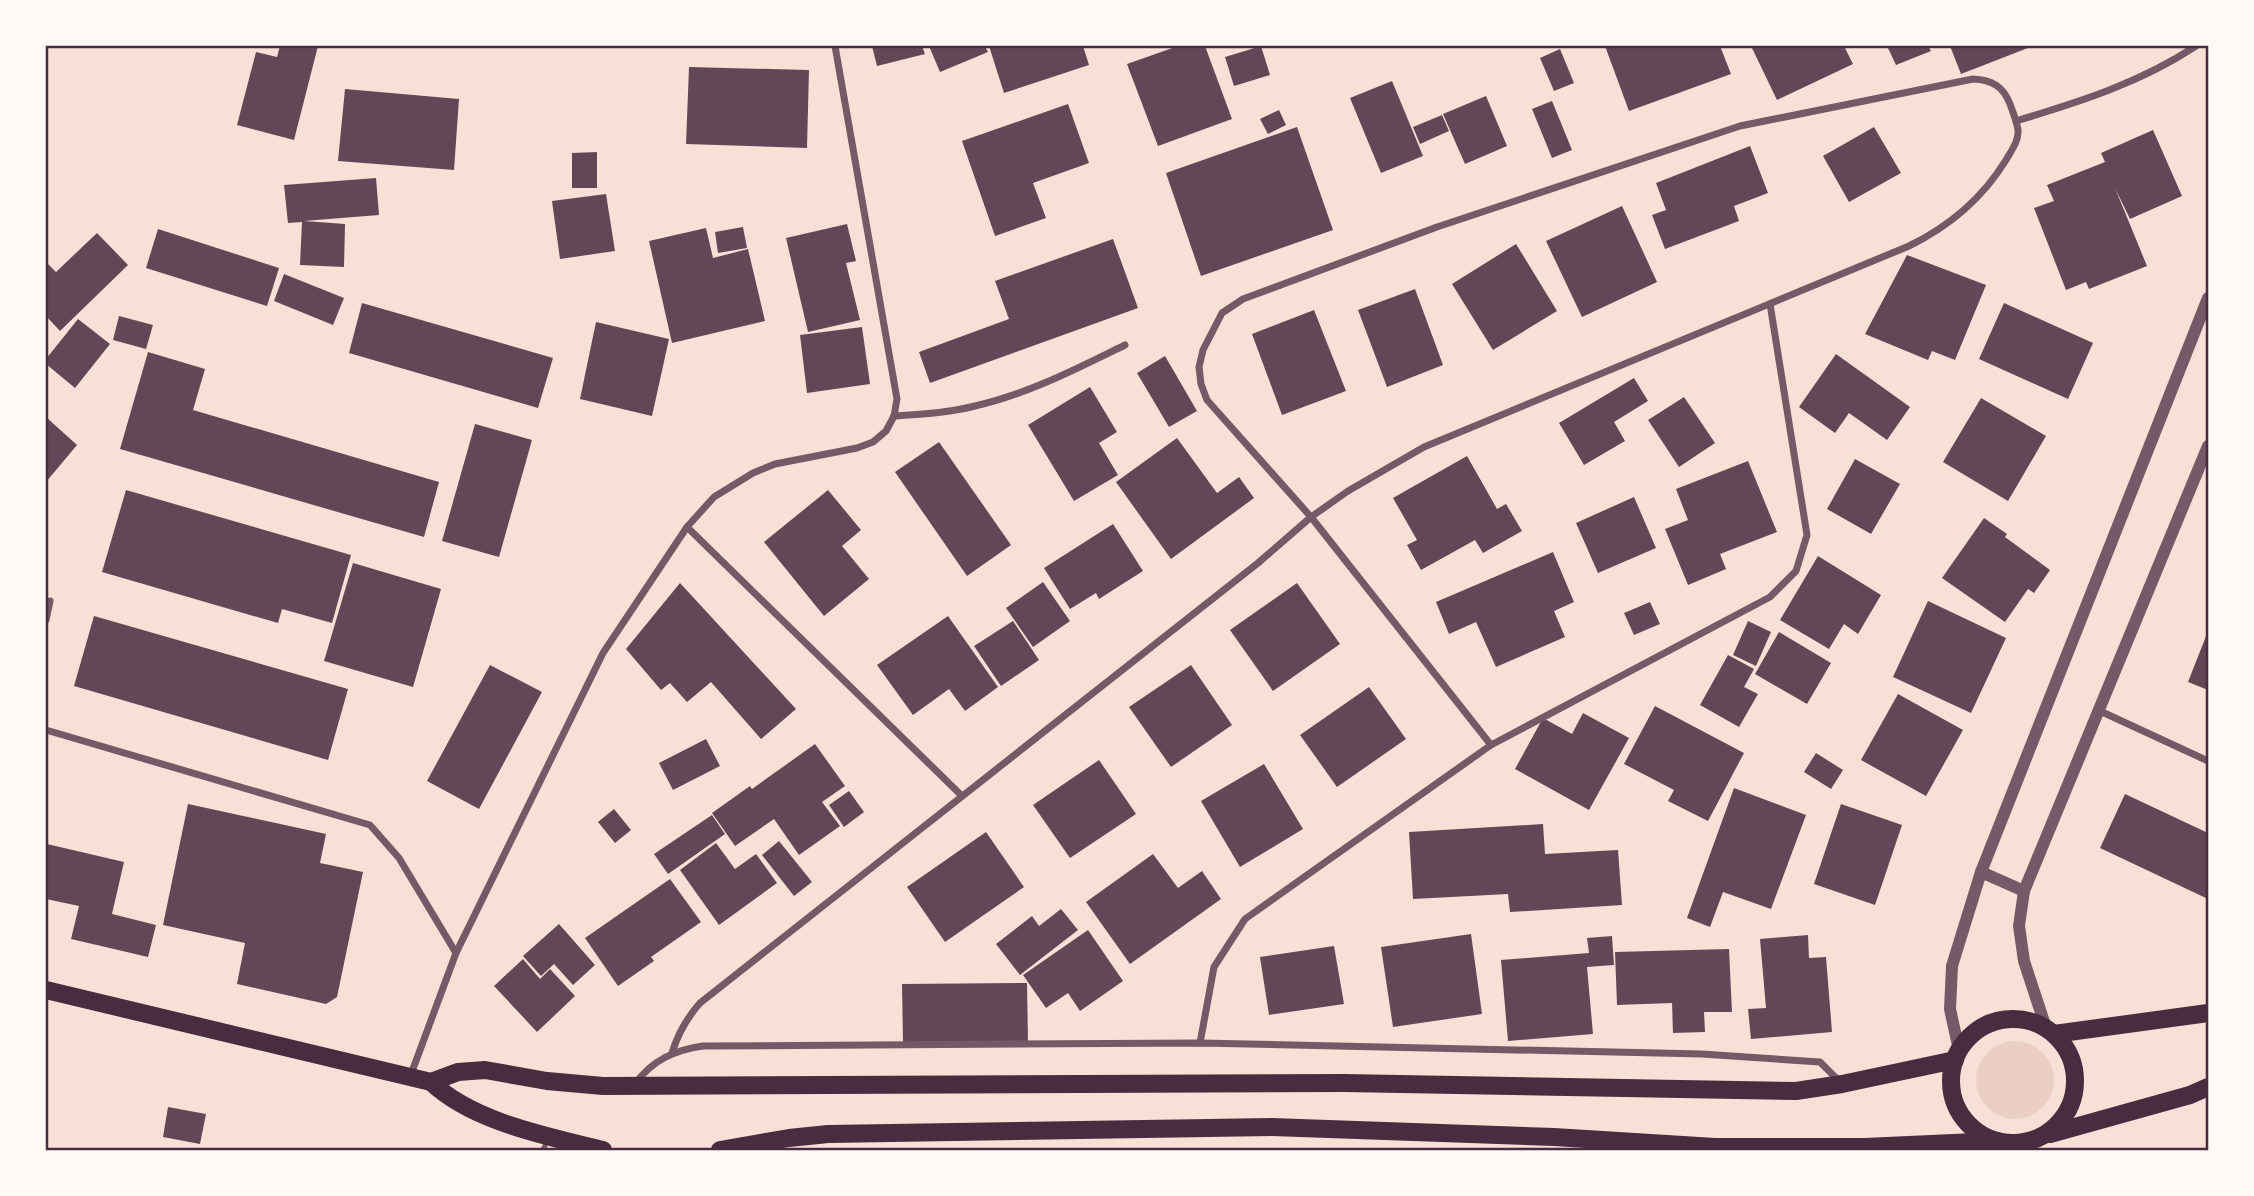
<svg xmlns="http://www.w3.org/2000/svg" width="2254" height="1196" font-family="'Space Grotesk',sans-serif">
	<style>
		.green { fill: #ebcfc5 }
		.building { fill: #644757 }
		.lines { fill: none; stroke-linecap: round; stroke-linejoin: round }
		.service { stroke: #755966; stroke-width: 5 }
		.minor { stroke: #755966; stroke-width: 7 }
		.tertiary { stroke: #755966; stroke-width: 12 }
		.primary { stroke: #4a2c40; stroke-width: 18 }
		.neatline { fill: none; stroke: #4a2c40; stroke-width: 2.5 }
	</style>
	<rect width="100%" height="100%" fill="#f7e1d7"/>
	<circle class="green" cx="2015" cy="1080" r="39"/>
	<g class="building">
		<path d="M 280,46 L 318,46 L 294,140 L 237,125 L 256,52 L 277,57 Z"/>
		<path d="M 872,46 L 922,46 L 925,54 L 877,66 Z"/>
		<path d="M 929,46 L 985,46 L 988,52 L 940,72 Z"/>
		<path d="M 989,46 L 1083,46 L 1089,65 L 1004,93 Z"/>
		<path d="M 1178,46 L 1205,46 L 1232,119 L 1158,146 L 1127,64 Z"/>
		<path d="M 1261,46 L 1270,75 L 1234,86 L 1225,57 Z"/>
		<path d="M 1605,46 L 1720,46 L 1731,74 L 1629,111 Z"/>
		<path d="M 1758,46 L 1844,46 L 1853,64 L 1777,100 L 1752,48 Z"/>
		<path d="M 1887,46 L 1928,46 L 1931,51 L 1896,65 Z"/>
		<path d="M 1950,46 L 2033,46 L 1961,74 Z"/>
		<path d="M 1560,49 L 1574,83 L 1554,91 L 1540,58 Z"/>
		<path d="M 689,67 L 809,70 L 807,148 L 686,144 Z"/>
		<path d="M 1392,81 L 1423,156 L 1381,173 L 1350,98 Z"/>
		<path d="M 345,89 L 459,99 L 454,170 L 338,161 Z"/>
		<path d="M 1486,96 L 1507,146 L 1465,164 L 1443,114 Z"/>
		<path d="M 1552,101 L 1572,150 L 1552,158 L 1532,109 Z"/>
		<path d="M 1068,104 L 1089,163 L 1033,183 L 1046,218 L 995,236 L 962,141 Z"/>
		<path d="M 1279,110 L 1286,125 L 1268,134 L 1260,119 Z"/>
		<path d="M 1442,115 L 1449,131 L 1420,144 L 1413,127 Z"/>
		<path d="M 1297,127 L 1333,230 L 1201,276 L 1166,173 Z"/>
		<path d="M 1874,127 L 1901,173 L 1849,202 L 1823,156 Z"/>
		<path d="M 2153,130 L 2182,196 L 2130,219 L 2115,188 L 2147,266 L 2089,289 L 2086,282 L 2066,290 L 2034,208 L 2054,201 L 2047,185 L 2105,162 L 2101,153 Z"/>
		<path d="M 1750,146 L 1768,193 L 1734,206 L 1739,221 L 1665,249 L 1652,215 L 1666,210 L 1656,183 Z"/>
		<path d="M 597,152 L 597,188 L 572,188 L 572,153 Z"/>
		<path d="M 376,178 L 379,215 L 304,221 L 345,224 L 344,267 L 300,265 L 302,222 L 288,223 L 284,185 Z"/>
		<path d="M 606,194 L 615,251 L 560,259 L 552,201 Z"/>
		<path d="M 1622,206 L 1657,282 L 1582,317 L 1546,241 Z"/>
		<path d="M 847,224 L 856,261 L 846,263 L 860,320 L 808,332 L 786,238 Z"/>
		<path d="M 743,227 L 747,248 L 718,253 L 715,232 Z"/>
		<path d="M 706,228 L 713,258 L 748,249 L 765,321 L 672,343 L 649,241 Z"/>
		<path d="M 158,229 L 279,268 L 267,306 L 146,268 Z"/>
		<path d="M 97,233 L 128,265 L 60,331 L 46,316 L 46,262 L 56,272 Z"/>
		<path d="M 1113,239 L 1138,308 L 930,383 L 919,352 L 1009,319 L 995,281 Z"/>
		<path d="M 1516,244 L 1557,311 L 1493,350 L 1452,284 Z"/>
		<path d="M 1907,255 L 1986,285 L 1955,360 L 1932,351 L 1928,360 L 1865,334 Z"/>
		<path d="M 284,274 L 344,298 L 333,325 L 274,301 Z"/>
		<path d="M 1415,289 L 1443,365 L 1387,387 L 1358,310 Z"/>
		<path d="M 362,303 L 553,358 L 538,408 L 349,353 Z"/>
		<path d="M 2004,303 L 2093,343 L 2068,399 L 1979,359 Z"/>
		<path d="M 1314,310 L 1346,391 L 1282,415 L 1252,334 Z"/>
		<path d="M 119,316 L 153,325 L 146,349 L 113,340 Z"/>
		<path d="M 78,319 L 110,344 L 75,388 L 46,364 L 46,359 Z"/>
		<path d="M 596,322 L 669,339 L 652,416 L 580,399 Z"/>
		<path d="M 862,327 L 870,384 L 807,393 L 800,335 Z"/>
		<path d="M 148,352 L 205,369 L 193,410 L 439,482 L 424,537 L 120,449 Z"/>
		<path d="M 1836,354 L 1910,407 L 1887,440 L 1849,413 L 1835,433 L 1799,407 Z"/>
		<path d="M 1165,356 L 1197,411 L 1169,427 L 1137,373 Z"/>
		<path d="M 1634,378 L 1648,401 L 1614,422 L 1625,441 L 1584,465 L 1559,423 Z"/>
		<path d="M 1090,387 L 1117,432 L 1099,443 L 1118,475 L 1074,501 L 1028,425 Z"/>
		<path d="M 1684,397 L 1715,443 L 1679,467 L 1648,420 Z"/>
		<path d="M 1981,398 L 2046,436 L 2008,501 L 1943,462 Z"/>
		<path d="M 46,417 L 77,445 L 46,482 Z"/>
		<path d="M 475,424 L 532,440 L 499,557 L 442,541 Z"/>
		<path d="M 1177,438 L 1217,493 L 1239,477 L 1254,498 L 1171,559 L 1116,482 Z"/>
		<path d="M 939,442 L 1011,545 L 967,576 L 895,472 Z"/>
		<path d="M 1467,456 L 1497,509 L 1506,504 L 1522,531 L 1483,553 L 1475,540 L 1421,570 L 1407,545 L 1417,540 L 1393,498 Z"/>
		<path d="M 1855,459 L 1900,484 L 1871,534 L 1827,509 Z"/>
		<path d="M 1748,461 L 1777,532 L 1720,554 L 1726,569 L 1688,585 L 1665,529 L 1688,520 L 1676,489 Z"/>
		<path d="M 126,490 L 351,555 L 332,623 L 282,609 L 278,623 L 102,572 Z"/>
		<path d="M 828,490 L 861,530 L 842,546 L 869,579 L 824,616 L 764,542 Z"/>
		<path d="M 1634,497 L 1656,548 L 1598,573 L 1576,523 Z"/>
		<path d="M 1984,518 L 2007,534 L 2005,537 L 2050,570 L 2034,593 L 2028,589 L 2005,622 L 1942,578 Z"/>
		<path d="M 1113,524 L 1143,571 L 1099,599 L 1096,593 L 1070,609 L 1044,568 Z"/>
		<path d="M 1553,552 L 1574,602 L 1554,611 L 1565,637 L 1496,667 L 1476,622 L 1449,634 L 1436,602 Z"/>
		<path d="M 1818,556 L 1881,595 L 1858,634 L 1844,624 L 1829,649 L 1780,620 Z"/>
		<path d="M 353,563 L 441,589 L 413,687 L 324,661 Z"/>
		<path d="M 1043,582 L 1070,621 L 1033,647 L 1006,608 Z"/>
		<path d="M 680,583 L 796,709 L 761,739 L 711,682 L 687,702 L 670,683 L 661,690 L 626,649 Z"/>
		<path d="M 1297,583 L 1340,644 L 1273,691 L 1230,630 Z"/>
		<path d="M 1928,601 L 2006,638 L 1971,713 L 1893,677 Z"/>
		<path d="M 1650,602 L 1660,624 L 1634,635 L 1624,613 Z"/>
		<path d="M 94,616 L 348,689 L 328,760 L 74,686 Z"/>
		<path d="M 948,616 L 998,687 L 965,711 L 949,689 L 913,715 L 877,665 Z"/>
		<path d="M 1013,621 L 1039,660 L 1001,686 L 974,646 Z"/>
		<path d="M 1748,621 L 1771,632 L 1756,666 L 1733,655 Z"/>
		<path d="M 2208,631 L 2208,690 L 2188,682 Z"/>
		<path d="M 1779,632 L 1831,663 L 1807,704 L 1755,674 Z"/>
		<path d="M 1728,655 L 1754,669 L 1744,687 L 1758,694 L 1739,727 L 1700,705 Z"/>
		<path d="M 490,665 L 542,692 L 479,809 L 427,781 Z"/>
		<path d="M 1191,665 L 1232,725 L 1171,767 L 1129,707 Z"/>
		<path d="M 1369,687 L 1406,739 L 1337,787 L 1300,735 Z"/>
		<path d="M 1898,694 L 1963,730 L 1926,796 L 1861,760 Z"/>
		<path d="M 1655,706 L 1744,753 L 1708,821 L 1668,801 L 1674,790 L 1624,764 Z"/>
		<path d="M 1583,713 L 1629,738 L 1589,810 L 1515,769 L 1543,718 L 1572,734 Z"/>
		<path d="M 706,739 L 720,766 L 673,790 L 659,763 Z"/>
		<path d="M 815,744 L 845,786 L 822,802 L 840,826 L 799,855 L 774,819 L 735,846 L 712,813 L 750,786 L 752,789 Z"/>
		<path d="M 1816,753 L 1843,770 L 1831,789 L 1804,772 Z"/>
		<path d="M 1099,760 L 1136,814 L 1070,858 L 1033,805 Z"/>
		<path d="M 1264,764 L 1303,829 L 1240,867 L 1201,801 Z"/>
		<path d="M 1734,788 L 1806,815 L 1771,909 L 1723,892 L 1710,927 L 1687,918 Z"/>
		<path d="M 849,791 L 864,812 L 844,827 L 829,805 Z"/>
		<path d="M 2125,794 L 2208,833 L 2208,899 L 2100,848 Z"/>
		<path d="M 188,804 L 326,834 L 320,863 L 363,872 L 337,997 L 326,1004 L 237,984 L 245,943 L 163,925 Z"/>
		<path d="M 1841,804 L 1902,825 L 1875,905 L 1814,884 Z"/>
		<path d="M 614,809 L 631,830 L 615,843 L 598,822 Z"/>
		<path d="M 712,815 L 725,834 L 668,874 L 654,854 Z"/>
		<path d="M 1543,824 L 1545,854 L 1618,850 L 1622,905 L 1510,912 L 1508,894 L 1413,899 L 1409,832 Z"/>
		<path d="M 986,832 L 1024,887 L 945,942 L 907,887 Z"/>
		<path d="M 779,841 L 812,882 L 794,896 L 762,855 Z"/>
		<path d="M 716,843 L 735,869 L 756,854 L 777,883 L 719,925 L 680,870 Z"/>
		<path d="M 47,844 L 124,862 L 112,914 L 156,925 L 148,957 L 71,939 L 79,906 L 46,899 Z"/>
		<path d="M 1153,854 L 1178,888 L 1202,871 L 1221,899 L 1130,964 L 1086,902 Z"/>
		<path d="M 670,879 L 701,922 L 651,957 L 654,961 L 618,986 L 585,938 Z"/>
		<path d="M 1061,909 L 1078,930 L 1020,975 L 996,944 L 1032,916 L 1039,926 Z"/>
		<path d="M 559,924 L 595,965 L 573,985 L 554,964 L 541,976 L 523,956 Z"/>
		<path d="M 1088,930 L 1123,981 L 1080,1011 L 1068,993 L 1046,1008 L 1023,975 Z"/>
		<path d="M 1471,934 L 1482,1014 L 1393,1027 L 1381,947 Z"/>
		<path d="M 1808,935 L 1809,958 L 1826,957 L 1832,1032 L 1751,1039 L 1748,1009 L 1766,1008 L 1760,939 Z"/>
		<path d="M 1612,936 L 1614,965 L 1587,967 L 1593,1034 L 1508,1041 L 1501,960 L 1589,953 L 1587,938 Z"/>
		<path d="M 1334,946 L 1344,1004 L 1269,1015 L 1260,957 Z"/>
		<path d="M 1729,949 L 1732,1012 L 1704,1012 L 1705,1032 L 1673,1033 L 1672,1003 L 1617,1005 L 1615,952 Z"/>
		<path d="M 523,959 L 540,979 L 550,969 L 575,996 L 537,1032 L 494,986 Z"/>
		<path d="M 1027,983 L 1028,1041 L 903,1042 L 902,984 Z"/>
		<path d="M 168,1107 L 206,1114 L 200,1144 L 163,1137 Z"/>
	</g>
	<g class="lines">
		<path class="service" d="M 543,1150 L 548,1139"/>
		<g class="minor">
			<path d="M 2016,121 C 2079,102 2140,83 2196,46"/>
			<path d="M 894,416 C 921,414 948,413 975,406 C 1028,394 1076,369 1125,345"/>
			<path d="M 687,527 L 961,795"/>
			<path d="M 46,620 L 50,601"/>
			<path d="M 2100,711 L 2208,761"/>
			<path d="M 46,730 L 370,825 L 399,858 L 456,953"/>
			<path d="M 1200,1043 L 1214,967 L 1245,919 L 1491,745 L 1770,597 L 1796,571 L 1807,535 L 1770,304"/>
			<path d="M 672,1053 C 678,1033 686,1019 700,1003 L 1258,563 L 1311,517 L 1348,491 L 1424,447 L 1909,246 C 1950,226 1982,199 2006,160 C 2011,151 2019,141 2018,130 C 2017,122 2013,112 2010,104 C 2003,86 1992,80 1973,79 L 1740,126 L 1437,227 L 1243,299 L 1222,313 L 1203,350 L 1199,367 L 1201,384 L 1207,400 L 1311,517 L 1491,745"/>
			<path d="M 410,1077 L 456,953 L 603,653 L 687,527 L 714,497 L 753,473 L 775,464 L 857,448 L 873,442 L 886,431 L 894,416 L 897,399 L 835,46"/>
			<path d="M 635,1084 C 652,1060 675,1050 703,1046 L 1200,1043 L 1702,1054 L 1820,1062 L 1841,1083"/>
		</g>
		<g class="tertiary">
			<path d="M 1981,872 L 2024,891"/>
			<path d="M 2046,1028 L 2024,961 L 2019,926 L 2024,891 L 2208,446"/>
			<path d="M 1959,1050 L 1950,1009 L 1952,966 L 1981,872 L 2208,298"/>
		</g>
		<g class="primary">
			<path d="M 46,990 L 431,1082 C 473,1122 547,1136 603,1150"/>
			<circle cx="2013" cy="1081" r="62"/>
			<path d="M 2054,1034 L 2208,1013"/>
			<path d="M 431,1082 L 458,1072 L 485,1070 L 547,1081 L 603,1086 L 1344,1083 L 1796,1091 L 1842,1084 L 1955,1060"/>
			<path d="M 2050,1134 L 2190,1095 L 2208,1087"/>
			<path d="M 720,1150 L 789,1138 L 828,1134 L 1272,1127 L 1554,1137 L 1715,1147 L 1865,1147 L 1997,1141"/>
		</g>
	</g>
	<rect width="2254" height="1196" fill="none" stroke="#fffaf5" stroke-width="94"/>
	<rect x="47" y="47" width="2160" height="1102" class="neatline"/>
</svg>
